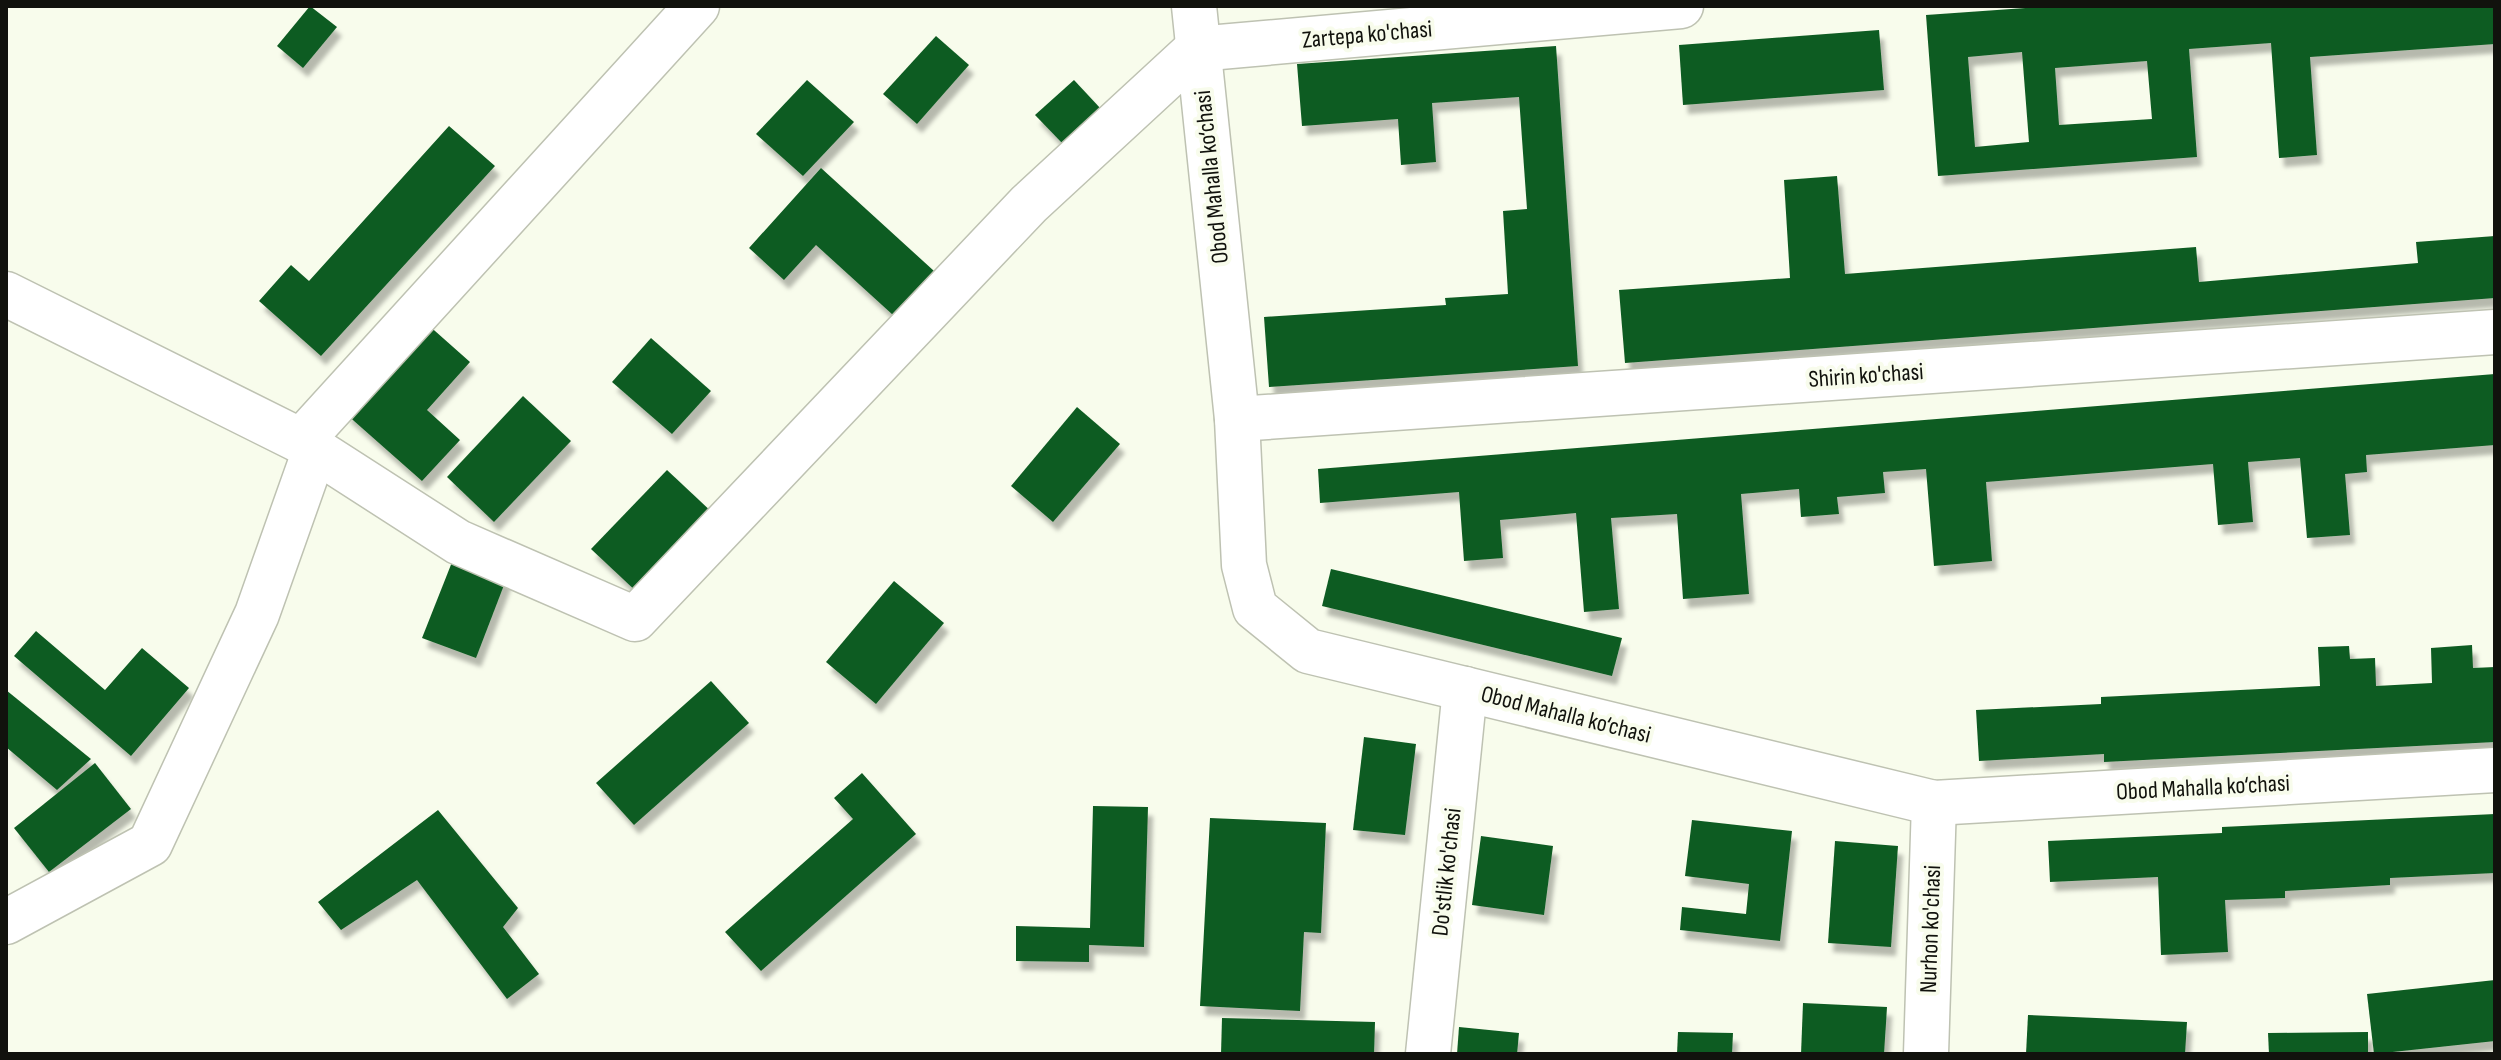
<svg xmlns="http://www.w3.org/2000/svg" width="2501" height="1060" font-family="'Sofia Sans Condensed',sans-serif">
	<style>
		.building { fill: #115b23; fill-rule: evenodd; filter: url(#shadow) }
		.lines { fill: none; stroke-linecap: round; stroke-linejoin: round }
		.minor-casing { stroke: #bec2b2; stroke-width: 47 }
		.minor { stroke: #fff; stroke-width: 44 }
		.labels { text-anchor: middle; stroke-width: 8; stroke-linejoin: round; paint-order: stroke }
		.street-label { font-size: 24px; fill: #11120d; stroke: #f8fcec }
	</style>
	<defs>
		<filter id="shadow"><feDropShadow dx="5" dy="9" stdDeviation="2" flood-color="#0004"/></filter>
	</defs>
	<rect width="100%" height="100%" fill="#f8fcec"/>
	<g class="building">
		<path d="M 310,6 L 337,27 L 303,68 L 277,46 Z"/>
		<path d="M 2053,6 L 2495,6 L 2495,44 L 2310,57 L 2317,155 L 2279,158 L 2271,43 L 2189,49 L 2197,157 L 1938,176 L 1926,15 ZM 2022,52 L 2029,142 L 1975,147 L 1968,57 ZM 2147,61 L 2152,119 L 2059,125 L 2055,68 Z"/>
		<path d="M 1879,30 L 1884,90 L 1683,105 L 1679,45 Z"/>
		<path d="M 936,36 L 969,65 L 917,124 L 883,94 Z"/>
		<path d="M 1556,46 L 1578,366 L 1269,387 L 1264,317 L 1446,305 L 1445,298 L 1508,294 L 1503,211 L 1527,209 L 1519,97 L 1432,103 L 1436,162 L 1401,165 L 1398,119 L 1302,126 L 1297,64 Z"/>
		<path d="M 807,80 L 854,122 L 803,176 L 756,134 Z"/>
		<path d="M 1074,80 L 1101,109 L 1063,144 L 1035,115 Z"/>
		<path d="M 449,126 L 495,166 L 321,356 L 259,301 L 291,265 L 309,281 Z"/>
		<path d="M 821,168 L 934,271 L 893,315 L 816,245 L 784,280 L 749,248 Z"/>
		<path d="M 1837,176 L 1845,274 L 2196,247 L 2199,282 L 2418,263 L 2416,242 L 2495,236 L 2495,298 L 1625,363 L 1619,290 L 1790,278 L 1784,180 Z"/>
		<path d="M 426,323 L 470,362 L 427,410 L 460,440 L 422,481 L 345,413 Z"/>
		<path d="M 651,338 L 711,391 L 672,434 L 612,382 Z"/>
		<path d="M 2495,374 L 2495,445 L 2366,455 L 2367,472 L 2345,474 L 2350,535 L 2307,538 L 2300,458 L 2248,462 L 2253,522 L 2218,525 L 2213,464 L 2086,474 L 1986,482 L 1992,561 L 1934,566 L 1926,469 L 1883,472 L 1885,493 L 1837,497 L 1839,514 L 1801,517 L 1799,489 L 1741,494 L 1749,594 L 1683,599 L 1677,514 L 1611,518 L 1619,609 L 1584,612 L 1576,513 L 1500,520 L 1503,558 L 1464,561 L 1459,492 L 1320,503 L 1318,469 Z"/>
		<path d="M 523,396 L 571,441 L 494,522 L 447,477 Z"/>
		<path d="M 1077,407 L 1120,444 L 1053,522 L 1011,486 Z"/>
		<path d="M 667,470 L 715,515 L 639,594 L 591,549 Z"/>
		<path d="M 456,552 L 509,572 L 476,658 L 422,638 Z"/>
		<path d="M 1331,569 L 1622,638 L 1612,676 L 1322,606 Z"/>
		<path d="M 894,581 L 944,623 L 876,704 L 826,662 Z"/>
		<path d="M 36,631 L 105,690 L 142,648 L 189,688 L 131,756 L 14,656 Z"/>
		<path d="M 2472,645 L 2473,668 L 2495,667 L 2495,742 L 2104,762 L 2104,754 L 1979,761 L 1976,710 L 2101,704 L 2101,697 L 2320,686 L 2318,647 L 2349,646 L 2350,659 L 2375,658 L 2376,686 L 2432,683 L 2431,648 Z"/>
		<path d="M 711,681 L 749,723 L 634,825 L 596,783 Z"/>
		<path d="M 6,690 L 91,759 L 57,790 L 6,747 Z"/>
		<path d="M 1364,737 L 1416,744 L 1405,835 L 1353,830 Z"/>
		<path d="M 95,763 L 131,809 L 49,872 L 14,828 Z"/>
		<path d="M 862,773 L 916,834 L 761,971 L 725,932 L 853,819 L 834,798 Z"/>
		<path d="M 1093,806 L 1148,807 L 1144,947 L 1089,945 L 1089,962 L 1016,961 L 1016,926 L 1090,928 Z"/>
		<path d="M 438,810 L 518,908 L 503,927 L 539,974 L 507,999 L 417,880 L 341,930 L 318,902 Z"/>
		<path d="M 2495,814 L 2495,873 L 2390,878 L 2390,885 L 2285,891 L 2285,898 L 2225,900 L 2228,952 L 2161,955 L 2158,877 L 2050,882 L 2048,841 L 2222,833 L 2222,827 Z"/>
		<path d="M 1210,818 L 1326,823 L 1321,933 L 1304,932 L 1300,1011 L 1200,1006 Z"/>
		<path d="M 1692,820 L 1792,831 L 1780,941 L 1680,930 L 1682,907 L 1746,914 L 1749,884 L 1685,876 Z"/>
		<path d="M 1481,836 L 1553,846 L 1544,915 L 1472,905 Z"/>
		<path d="M 1835,841 L 1898,846 L 1891,947 L 1828,943 Z"/>
		<path d="M 2495,980 L 2495,1041 L 2374,1054 L 2367,994 Z"/>
		<path d="M 1803,1003 L 1887,1007 L 1884,1054 L 1801,1054 Z"/>
		<path d="M 2028,1015 L 2187,1022 L 2185,1054 L 2026,1054 Z"/>
		<path d="M 1222,1018 L 1375,1022 L 1374,1054 L 1221,1054 Z"/>
		<path d="M 1459,1027 L 1519,1033 L 1517,1054 L 1457,1054 Z"/>
		<path d="M 1678,1032 L 1733,1033 L 1732,1054 L 1677,1054 Z"/>
		<path d="M 2368,1032 L 2368,1054 L 2269,1054 L 2268,1033 Z"/>
	</g>
	<g class="lines">
		<g class="minor-casing">
			<g id="minor">
				<path d="M 1194,6 L 1237,419 L 1244,565 L 1255,608 L 1308,651 L 1934,803 L 2495,770"/>
				<path d="M 6,294 L 301,441 L 458,542 L 635,619 L 1029,204 L 1197,49 L 1681,6"/>
				<path d="M 1237,419 L 2495,332"/>
				<path d="M 301,441 L 697,6"/>
				<path d="M 6,922 L 150,844 L 257,614 L 315,450"/>
				<path d="M 1428,1054 L 1465,689"/>
				<path d="M 1926,1054 L 1934,803"/>
			</g>
		</g>
		<use href="#minor" class="minor"/>
	</g>
	<g class="labels">
		<g class="street-label">
			<text transform="translate(1367 34) rotate(-5)" y="8">Zartepa ko'chasi</text>
			<text transform="translate(1211 177) rotate(-96)" y="8">Obod Mahalla ko‘chasi</text>
			<text transform="translate(1866 375) rotate(-4)" y="8">Shirin ko'chasi</text>
			<text transform="translate(1566 714) rotate(14)" y="8">Obod Mahalla ko‘chasi</text>
			<text transform="translate(2203 787) rotate(-3)" y="8">Obod Mahalla ko‘chasi</text>
			<text transform="translate(1446 872) rotate(-84)" y="8">Do'stlik ko'chasi</text>
			<text transform="translate(1930 929) rotate(-88)" y="8">Nurhon ko'chasi</text>
		</g>
	</g>
	<rect width="2501" height="1060" fill="none" stroke="#11120d" stroke-width="16"/>
</svg>
